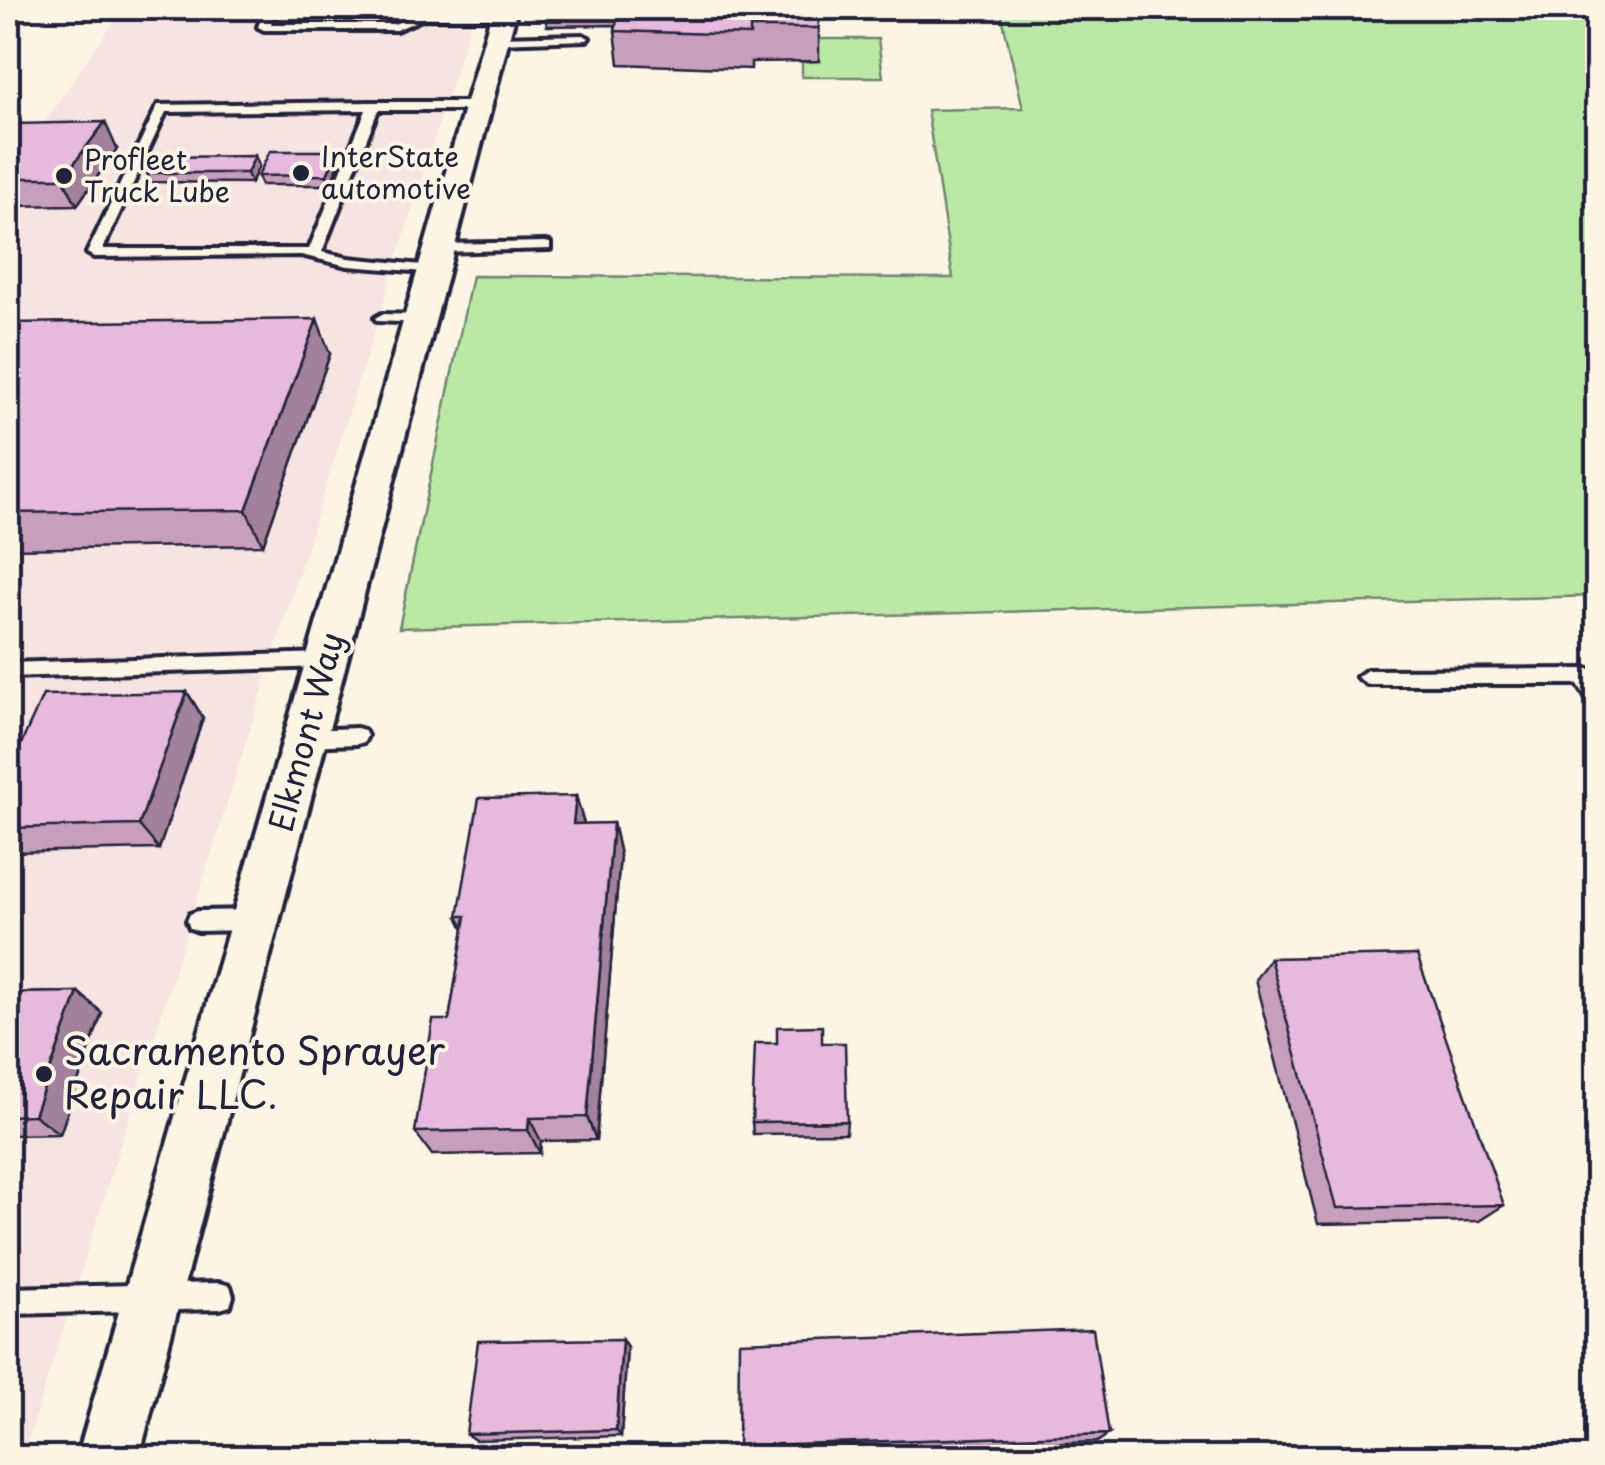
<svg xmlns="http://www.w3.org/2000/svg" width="1605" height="1465" font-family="'Playpen Sans',sans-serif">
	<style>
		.built { fill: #f6e3e2 }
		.green { fill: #bce8a5; stroke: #6f8570; stroke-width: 2.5 }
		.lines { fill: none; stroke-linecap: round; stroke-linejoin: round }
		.lane-casing { stroke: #22223b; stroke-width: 8 }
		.street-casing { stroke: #22223b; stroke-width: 8 }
		.lane { fill: #fcf5e5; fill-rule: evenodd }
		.street { fill: #fcf5e5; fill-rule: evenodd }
		.wall { fill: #c79fbd; stroke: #22223b; stroke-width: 2.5 }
		.shaded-wall { fill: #a2829a; stroke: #22223b; stroke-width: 2.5 }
		.building { fill: #e7b9dc; stroke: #22223b; stroke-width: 2.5 }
		.poi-dot { fill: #22223b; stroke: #fcf5e5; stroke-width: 4 }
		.labels { text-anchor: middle; stroke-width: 8; stroke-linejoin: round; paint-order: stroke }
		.far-poi-label { font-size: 28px; fill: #22223b; stroke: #fcf5e5; text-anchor: start }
		.street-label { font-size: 32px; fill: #22223b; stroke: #fcf5e5 }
		.near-poi-label { font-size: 38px; fill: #22223b; stroke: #fcf5e5; text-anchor: start }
	</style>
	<rect width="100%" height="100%" fill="#fcf5e5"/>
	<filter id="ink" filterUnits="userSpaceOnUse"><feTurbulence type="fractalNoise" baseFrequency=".01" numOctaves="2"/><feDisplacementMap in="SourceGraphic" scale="20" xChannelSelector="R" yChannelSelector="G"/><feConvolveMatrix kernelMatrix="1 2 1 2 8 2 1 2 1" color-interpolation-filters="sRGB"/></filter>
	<g filter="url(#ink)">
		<path class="built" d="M 123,8 L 475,8 L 23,1457 L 8,1458 L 8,175 Z"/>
		<g class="green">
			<path d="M 1000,8 L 1594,8 L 1598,11 L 1597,596 L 399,628 L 472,276 L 953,278 L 927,110 L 1023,108 Z"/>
			<path d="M 818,39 L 878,39 L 883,77 L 802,77 L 802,62 L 819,61 Z"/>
		</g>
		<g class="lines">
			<g class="lane-casing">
				<g id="lane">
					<path d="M 265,8 L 276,8 L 271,24 L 394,24 L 422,12 L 503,12 L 509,15 L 503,18 L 424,18 L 396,30 L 264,30 L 258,27 Z"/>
					<path d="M 583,35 L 589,38 L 587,40 L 496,43 L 490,40 L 496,37 Z"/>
					<path d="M 374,102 L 478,102 L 484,106 L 478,110 L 378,110 L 322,252 L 348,258 L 433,266 L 440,270 L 438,273 L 348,266 L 301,255 L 94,257 L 87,253 L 158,105 ZM 366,110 L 309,249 L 103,249 L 166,112 Z"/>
					<path d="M 545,242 L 550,243 L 550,249 L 439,252 L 432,248 L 439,244 Z"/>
					<path d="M 382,314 L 420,315 L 427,319 L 420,323 L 377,321 L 375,318 Z"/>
					<path d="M 326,653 L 336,660 L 326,667 L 8,677 L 8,663 Z"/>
					<path d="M 1598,669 L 1598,709 L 1591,706 L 1578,684 L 1367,684 L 1357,677 L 1367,670 Z"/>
					<path d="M 357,728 L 364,730 L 367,736 L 364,742 L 357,744 L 306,746 L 299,744 L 296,738 L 299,732 L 306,730 Z"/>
					<path d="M 255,910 L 263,913 L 266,920 L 263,927 L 255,930 L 198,931 L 190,928 L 187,921 L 190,914 L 198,911 Z"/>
					<path d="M 220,1283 L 230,1286 L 233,1296 L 230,1306 L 220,1309 L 8,1314 L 8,1288 Z"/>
				</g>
			</g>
			<g class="street-casing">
				<path id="street" d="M 493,8 L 517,8 L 139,1458 L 77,1458 Z"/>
			</g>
			<use href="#lane" class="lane"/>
			<use href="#street" class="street"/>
		</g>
		<g class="wall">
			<path d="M 287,8 L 404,8 L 403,10 L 288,12 Z"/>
			<path d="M 547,8 L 819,28 L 819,61 L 751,62 L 751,69 L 619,64 L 615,31 L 616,25 L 547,26 L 545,17 Z"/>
			<path d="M 8,130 L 117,149 L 77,205 L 8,206 Z"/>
			<path d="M 255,156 L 259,166 L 251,183 L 151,182 L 147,173 Z"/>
			<path d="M 340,160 L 330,185 L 261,185 L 258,176 Z"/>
			<path d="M 8,323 L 330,354 L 263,545 L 8,549 Z"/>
			<path d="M 187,692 L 203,718 L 159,849 L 8,852 L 8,773 Z"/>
			<path d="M 576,796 L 584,824 L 613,823 L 620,855 L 596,1140 L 541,1141 L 540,1153 L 432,1155 L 415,1132 L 449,1020 L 464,929 L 458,916 Z"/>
			<path d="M 1270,958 L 1504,1205 L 1479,1221 L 1318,1224 L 1255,980 Z"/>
			<path d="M 78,992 L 102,1013 L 60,1134 L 8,1135 L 8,993 Z"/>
			<path d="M 847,1121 L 846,1133 L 753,1134 L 752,1122 Z"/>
			<path d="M 622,1339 L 627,1347 L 621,1436 L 475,1440 L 466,1434 Z"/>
			<path d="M 1109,1434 L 1097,1442 L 741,1454 L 738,1446 Z"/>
		</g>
		<g class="shaded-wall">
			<path d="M 105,122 L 117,149 L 77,205 L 63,178 Z"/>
			<path d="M 337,151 L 340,160 L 330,185 L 327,175 Z"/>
			<path d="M 255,156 L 259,166 L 251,183 L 247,173 Z"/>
			<path d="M 317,319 L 330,354 L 263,545 L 246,510 Z"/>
			<path d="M 187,692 L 203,718 L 159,849 L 139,825 Z"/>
			<path d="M 576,796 L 585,828 L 573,824 Z"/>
			<path d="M 613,823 L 620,855 L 596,1140 L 587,1117 Z"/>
			<path d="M 78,992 L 102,1013 L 60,1134 L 34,1115 Z"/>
			<path d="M 529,1118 L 541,1141 L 540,1153 L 528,1130 Z"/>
			<path d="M 622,1339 L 627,1347 L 621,1436 L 616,1430 Z"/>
		</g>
		<g class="building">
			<path d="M 547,8 L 618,8 L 616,16 L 545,17 Z"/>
			<path d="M 619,8 L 818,8 L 819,28 L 750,28 L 750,35 L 615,31 Z"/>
			<path d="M 105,122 L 63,178 L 8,178 L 8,130 L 13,124 Z"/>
			<path d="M 270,151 L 337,151 L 327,175 L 258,176 Z"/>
			<path d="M 255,156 L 247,173 L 147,173 L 156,157 Z"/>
			<path d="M 317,319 L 246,510 L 8,513 L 8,323 Z"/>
			<path d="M 187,692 L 139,825 L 8,828 L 8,773 L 43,695 Z"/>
			<path d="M 576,796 L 573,824 L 613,823 L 587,1117 L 529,1118 L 528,1130 L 415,1132 L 433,1020 L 449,1020 L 466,916 L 458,916 L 479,798 Z"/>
			<path d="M 1417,955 L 1504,1205 L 1337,1208 L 1270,958 Z"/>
			<path d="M 78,992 L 34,1115 L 8,1116 L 8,993 Z"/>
			<path d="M 822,1026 L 822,1043 L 845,1043 L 847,1121 L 752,1122 L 755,1043 L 777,1043 L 777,1027 Z"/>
			<path d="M 1093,1329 L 1109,1434 L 738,1446 L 739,1342 Z"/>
			<path d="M 622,1339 L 616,1430 L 466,1434 L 478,1341 Z"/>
		</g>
	</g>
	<g class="poi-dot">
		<circle cx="301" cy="173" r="10"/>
		<circle cx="64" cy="176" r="10"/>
		<circle cx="44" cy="1074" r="10"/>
	</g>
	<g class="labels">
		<g class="far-poi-label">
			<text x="321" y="167">InterState<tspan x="321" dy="32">automotive</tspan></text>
			<text x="84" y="170">Profleet<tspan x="84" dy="32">Truck Lube</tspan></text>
		</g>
		<g class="street-label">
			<text transform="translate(307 732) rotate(-75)" y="11">Elkmont Way</text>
		</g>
		<g class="near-poi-label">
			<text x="64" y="1065">Sacramento Sprayer<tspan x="64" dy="44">Repair LLC.</tspan></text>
		</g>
	</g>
	<rect width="1605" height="1465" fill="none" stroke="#fcf5e5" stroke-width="40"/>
	<rect x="20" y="20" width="1565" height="1425" fill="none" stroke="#22223b" stroke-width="4" filter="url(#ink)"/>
</svg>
